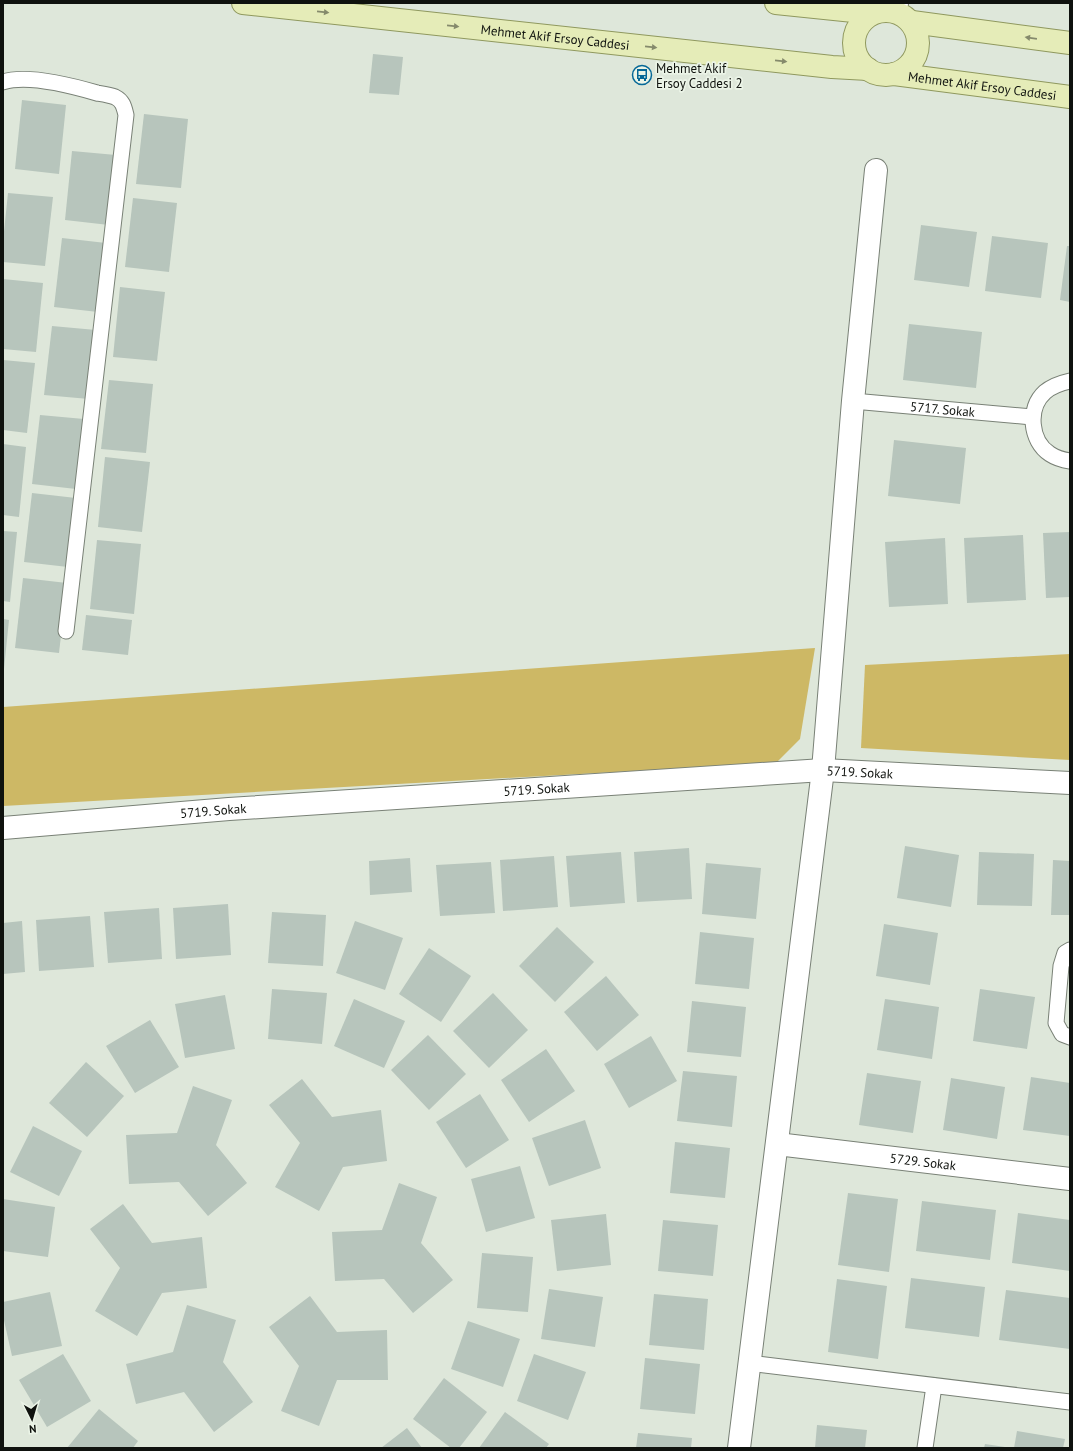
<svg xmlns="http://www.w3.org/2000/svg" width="1073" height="1451" font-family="'PT Sans',sans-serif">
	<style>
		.green { fill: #cdb865 }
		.building { fill: #b7c5bc }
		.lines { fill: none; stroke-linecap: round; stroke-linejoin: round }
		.lane-casing { stroke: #798176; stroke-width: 17 }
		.street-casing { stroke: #798176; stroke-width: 24 }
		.secondary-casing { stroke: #798176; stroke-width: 24 }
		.primary-casing { stroke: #8f985e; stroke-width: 24 }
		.lane { stroke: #fff; stroke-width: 15 }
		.street { stroke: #fff; stroke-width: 22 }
		.secondary { stroke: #fff; stroke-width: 22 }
		.primary { stroke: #e5ecb8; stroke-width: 22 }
		.oneway { fill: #858a6c }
		.labels { text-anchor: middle; stroke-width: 3.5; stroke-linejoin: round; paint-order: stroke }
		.street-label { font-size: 13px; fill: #0f120e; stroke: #ebf4e7 }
		.poi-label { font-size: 13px; fill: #0f120e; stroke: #ebf4e7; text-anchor: start }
	</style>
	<rect width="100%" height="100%" fill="#dee7da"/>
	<g class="green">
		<path d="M 815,648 L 800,739 L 776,763 L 3,806 L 3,707 Z"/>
		<path d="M 1070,654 L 1070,760 L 861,748 L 865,665 Z"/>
	</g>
	<g class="building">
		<path d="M 373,54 L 403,57 L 399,95 L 369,93 Z"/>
		<path d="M 22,100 L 66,105 L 59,174 L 15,169 Z"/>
		<path d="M 144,114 L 188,119 L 181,188 L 136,184 Z"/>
		<path d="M 72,151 L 116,155 L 109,225 L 65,220 Z"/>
		<path d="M 8,193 L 53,197 L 45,266 L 3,262 L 3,241 Z"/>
		<path d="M 133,198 L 177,203 L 169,272 L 125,267 Z"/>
		<path d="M 921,225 L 977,232 L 969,287 L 914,280 Z"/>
		<path d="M 992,236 L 1048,243 L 1041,298 L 985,291 Z"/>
		<path d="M 62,238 L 106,243 L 98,312 L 54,307 Z"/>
		<path d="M 1067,246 L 1070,246 L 1070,302 L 1060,300 Z"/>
		<path d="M 3,279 L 43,283 L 36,352 L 3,349 Z"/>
		<path d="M 120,287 L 165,292 L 157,361 L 113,357 Z"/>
		<path d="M 909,324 L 982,332 L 976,388 L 903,380 Z"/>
		<path d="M 52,326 L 96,330 L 89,399 L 44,395 Z"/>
		<path d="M 3,360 L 35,363 L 27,433 L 3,430 Z"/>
		<path d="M 109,380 L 153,384 L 146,453 L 101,449 Z"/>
		<path d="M 40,415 L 84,419 L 76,489 L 32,484 Z"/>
		<path d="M 894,440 L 966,448 L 960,504 L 888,496 Z"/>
		<path d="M 3,444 L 26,447 L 19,517 L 3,515 Z"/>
		<path d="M 105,457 L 150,462 L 142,532 L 98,527 Z"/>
		<path d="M 32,493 L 76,498 L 68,567 L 24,562 Z"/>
		<path d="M 3,531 L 17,532 L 10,602 L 3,601 Z"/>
		<path d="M 1070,532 L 1070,597 L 1046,598 L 1043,533 Z"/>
		<path d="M 1023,535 L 1026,600 L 967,603 L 964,538 Z"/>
		<path d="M 945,538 L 948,604 L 889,607 L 885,542 Z"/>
		<path d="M 97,540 L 141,544 L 134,614 L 90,609 Z"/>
		<path d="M 23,578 L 67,583 L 59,653 L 15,648 Z"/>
		<path d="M 86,615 L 132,620 L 128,655 L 82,650 Z"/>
		<path d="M 3,619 L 9,620 L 4,669 L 3,669 Z"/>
		<path d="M 905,846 L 959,855 L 951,907 L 897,898 Z"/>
		<path d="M 689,848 L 692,899 L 637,902 L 634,852 Z"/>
		<path d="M 621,852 L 625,903 L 570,907 L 566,856 Z"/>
		<path d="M 979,852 L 1034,854 L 1032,906 L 977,905 Z"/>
		<path d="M 554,856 L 558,907 L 503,911 L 500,860 Z"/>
		<path d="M 410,858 L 412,892 L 370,895 L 369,861 Z"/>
		<path d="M 1053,860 L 1070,861 L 1070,915 L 1051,915 Z"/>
		<path d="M 491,862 L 495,913 L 440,916 L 436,865 Z"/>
		<path d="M 706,863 L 761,868 L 756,919 L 702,914 Z"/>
		<path d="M 228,904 L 231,955 L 176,959 L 173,908 Z"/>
		<path d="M 159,908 L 162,959 L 108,963 L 104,912 Z"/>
		<path d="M 272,912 L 326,915 L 323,966 L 268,963 Z"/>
		<path d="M 90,916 L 94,967 L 39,971 L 36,920 Z"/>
		<path d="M 22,921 L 25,972 L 3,974 L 3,923 Z"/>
		<path d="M 355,921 L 403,938 L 385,990 L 336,973 Z"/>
		<path d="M 884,924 L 938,933 L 930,985 L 876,976 Z"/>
		<path d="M 557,927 L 594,962 L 555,1002 L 519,966 Z"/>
		<path d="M 700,932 L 754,938 L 749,989 L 695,984 Z"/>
		<path d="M 429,948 L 471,976 L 441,1022 L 399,994 Z"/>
		<path d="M 606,976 L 639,1015 L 597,1051 L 564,1012 Z"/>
		<path d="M 272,989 L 327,993 L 322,1044 L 268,1039 Z"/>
		<path d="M 980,989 L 1035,997 L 1027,1049 L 973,1041 Z"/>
		<path d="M 493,993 L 528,1030 L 489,1068 L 453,1031 Z"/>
		<path d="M 225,995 L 235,1049 L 185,1058 L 175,1004 Z"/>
		<path d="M 354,999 L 405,1021 L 384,1068 L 334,1046 Z"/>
		<path d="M 885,999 L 939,1007 L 932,1059 L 877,1050 Z"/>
		<path d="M 692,1001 L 746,1007 L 741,1057 L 687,1052 Z"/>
		<path d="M 150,1020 L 179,1067 L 135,1093 L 106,1046 Z"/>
		<path d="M 428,1035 L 466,1074 L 429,1110 L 391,1070 Z"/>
		<path d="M 651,1036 L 677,1081 L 629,1108 L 604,1064 Z"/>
		<path d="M 546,1049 L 575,1091 L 529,1122 L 501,1080 Z"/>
		<path d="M 86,1062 L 124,1096 L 87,1137 L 49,1103 Z"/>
		<path d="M 683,1071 L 737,1076 L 732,1127 L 677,1121 Z"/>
		<path d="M 867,1073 L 921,1081 L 913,1133 L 859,1125 Z"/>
		<path d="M 1031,1077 L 1070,1083 L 1070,1136 L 1023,1130 Z"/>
		<path d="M 951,1078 L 1005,1087 L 997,1139 L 943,1130 Z"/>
		<path d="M 302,1079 L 332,1117 L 381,1110 L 387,1161 L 343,1167 L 319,1211 L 275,1187 L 300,1143 L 269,1105 Z"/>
		<path d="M 193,1086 L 232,1100 L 216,1145 L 247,1183 L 208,1216 L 179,1182 L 129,1184 L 126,1135 L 177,1133 Z"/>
		<path d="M 480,1094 L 509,1140 L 466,1168 L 436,1122 Z"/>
		<path d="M 585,1120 L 601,1168 L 549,1186 L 532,1138 Z"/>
		<path d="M 33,1126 L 82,1151 L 59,1196 L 10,1172 Z"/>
		<path d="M 675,1142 L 730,1148 L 725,1198 L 670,1193 Z"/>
		<path d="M 520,1166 L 535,1218 L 486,1232 L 471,1179 Z"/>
		<path d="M 399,1183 L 437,1197 L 421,1243 L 453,1280 L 413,1313 L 384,1279 L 335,1281 L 332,1232 L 382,1230 Z"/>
		<path d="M 848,1193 L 898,1199 L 889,1272 L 838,1265 Z"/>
		<path d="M 3,1199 L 55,1207 L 48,1257 L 3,1251 Z"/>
		<path d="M 922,1201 L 996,1210 L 990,1260 L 916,1251 Z"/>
		<path d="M 123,1204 L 152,1243 L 202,1237 L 207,1288 L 162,1293 L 137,1336 L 95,1311 L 120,1268 L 90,1229 Z"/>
		<path d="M 1018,1213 L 1070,1220 L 1070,1271 L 1012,1263 Z"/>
		<path d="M 606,1214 L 611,1265 L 557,1271 L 551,1220 Z"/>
		<path d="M 663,1220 L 718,1225 L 713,1276 L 658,1271 Z"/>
		<path d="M 482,1253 L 533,1257 L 528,1312 L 477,1308 Z"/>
		<path d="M 911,1278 L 985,1287 L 979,1337 L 905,1328 Z"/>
		<path d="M 837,1279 L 887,1286 L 878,1359 L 828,1352 Z"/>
		<path d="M 549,1289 L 603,1297 L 595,1347 L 541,1339 Z"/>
		<path d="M 1006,1290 L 1070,1298 L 1070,1349 L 999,1340 Z"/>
		<path d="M 50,1292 L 62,1346 L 12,1356 L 3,1316 L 3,1302 Z"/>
		<path d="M 654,1294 L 708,1299 L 704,1350 L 649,1345 Z"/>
		<path d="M 310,1296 L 337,1332 L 387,1330 L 388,1380 L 337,1380 L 319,1426 L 281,1411 L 299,1366 L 269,1327 Z"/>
		<path d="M 187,1305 L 236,1320 L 223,1362 L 253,1402 L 214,1432 L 184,1392 L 136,1404 L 126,1364 L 173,1352 Z"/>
		<path d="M 468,1321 L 520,1339 L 503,1387 L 451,1369 Z"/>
		<path d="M 63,1354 L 91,1401 L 47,1427 L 19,1380 Z"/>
		<path d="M 534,1354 L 586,1372 L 568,1420 L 517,1401 Z"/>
		<path d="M 645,1358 L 700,1364 L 695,1414 L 640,1409 Z"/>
		<path d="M 444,1378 L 487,1412 L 459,1448 L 451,1448 L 413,1419 Z"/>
		<path d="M 99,1409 L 138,1441 L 133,1448 L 67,1448 Z"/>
		<path d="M 505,1412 L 549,1444 L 546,1448 L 479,1448 Z"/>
		<path d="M 817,1425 L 867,1430 L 865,1448 L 815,1448 Z"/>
		<path d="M 407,1428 L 422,1448 L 381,1448 Z"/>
		<path d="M 1017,1431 L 1065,1439 L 1063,1448 L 1014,1448 Z"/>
		<path d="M 638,1433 L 692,1438 L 691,1448 L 636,1448 Z"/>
		<path d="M 985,1444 L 1005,1447 L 1005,1448 L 984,1448 Z"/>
	</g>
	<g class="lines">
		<g class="lane-casing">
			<g id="lane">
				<path d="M 3,82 C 27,74 73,86 97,93 C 103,94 110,95 115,97 C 123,101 124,107 126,115 L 66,631"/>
				<path d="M 1070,381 C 1061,383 1052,386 1045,392 C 1027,408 1030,441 1050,454 C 1056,458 1063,460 1070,461"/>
				<path id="s1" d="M 853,401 L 1032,417"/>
				<path d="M 1070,950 L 1065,953 L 1061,966 L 1056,1023 L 1062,1034 L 1070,1037"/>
				<path d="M 749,1363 L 1070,1402"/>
				<path d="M 925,1448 L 934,1386"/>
			</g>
		</g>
		<g class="street-casing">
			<g id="street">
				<path id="s2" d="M 3,828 L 229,809 L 823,770 L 1070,783"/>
				<path id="s3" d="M 777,1144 L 1070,1179"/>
				<path d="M 739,1448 L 823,770 L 853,401 L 876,170"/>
			</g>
		</g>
		<g class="secondary-casing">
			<path id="secondary" d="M 894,11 L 897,3"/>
		</g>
		<g class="primary-casing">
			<g id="primary">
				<path id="s4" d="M 243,3 L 832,67 L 868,69"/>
				<path d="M 776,3 L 873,13"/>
				<circle cx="886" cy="43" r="32"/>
				<path d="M 912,22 L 1070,43"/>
				<path id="s5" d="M 894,74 L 1070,97"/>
			</g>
		</g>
		<use href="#lane" class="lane"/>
		<use href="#street" class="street"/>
		<use href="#secondary" class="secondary"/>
		<use href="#primary" class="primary"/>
	</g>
	<defs><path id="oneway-solid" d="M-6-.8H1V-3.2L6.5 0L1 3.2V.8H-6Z"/></defs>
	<g class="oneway">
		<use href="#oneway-solid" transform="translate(323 12) rotate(6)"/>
		<use href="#oneway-solid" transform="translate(453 26) rotate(6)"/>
		<use href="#oneway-solid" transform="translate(1031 38) rotate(-172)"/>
		<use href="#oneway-solid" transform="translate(651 47) rotate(6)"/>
		<use href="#oneway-solid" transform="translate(781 61) rotate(6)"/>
	</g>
	<defs>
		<g id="bus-ring" transform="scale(1)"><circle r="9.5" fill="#ebf4e7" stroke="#066897" stroke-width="1.5"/><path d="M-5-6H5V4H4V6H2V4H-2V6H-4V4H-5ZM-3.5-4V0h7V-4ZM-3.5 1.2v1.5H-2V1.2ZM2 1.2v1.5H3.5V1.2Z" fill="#066897"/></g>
	</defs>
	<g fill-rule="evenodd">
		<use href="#bus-ring" x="642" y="75"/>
	</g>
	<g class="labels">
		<g class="street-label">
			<text dy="5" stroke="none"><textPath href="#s4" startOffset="314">Mehmet Akif Ersoy Caddesi</textPath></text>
			<text dy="5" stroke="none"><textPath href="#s5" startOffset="89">Mehmet Akif Ersoy Caddesi</textPath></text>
			<text dy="5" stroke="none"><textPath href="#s1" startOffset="90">5717. Sokak</textPath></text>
			<text dy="5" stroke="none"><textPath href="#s2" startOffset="859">5719. Sokak</textPath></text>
			<text dy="5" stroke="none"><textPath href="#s2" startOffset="535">5719. Sokak</textPath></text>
			<text dy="5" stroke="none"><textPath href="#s2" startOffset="211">5719. Sokak</textPath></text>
			<text dy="5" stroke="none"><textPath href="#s3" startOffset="147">5729. Sokak</textPath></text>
		</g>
		<g class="poi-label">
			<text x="656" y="73">Mehmet Akif<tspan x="656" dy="15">Ersoy Caddesi 2</tspan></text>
		</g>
	</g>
	<rect width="1073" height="1451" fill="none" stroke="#0f120e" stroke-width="8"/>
	<g transform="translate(32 1419) rotate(175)" stroke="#ebf4e7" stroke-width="3" paint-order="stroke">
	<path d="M0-3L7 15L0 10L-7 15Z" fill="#0f120e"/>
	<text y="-6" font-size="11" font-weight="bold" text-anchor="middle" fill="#0f120e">N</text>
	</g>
</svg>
